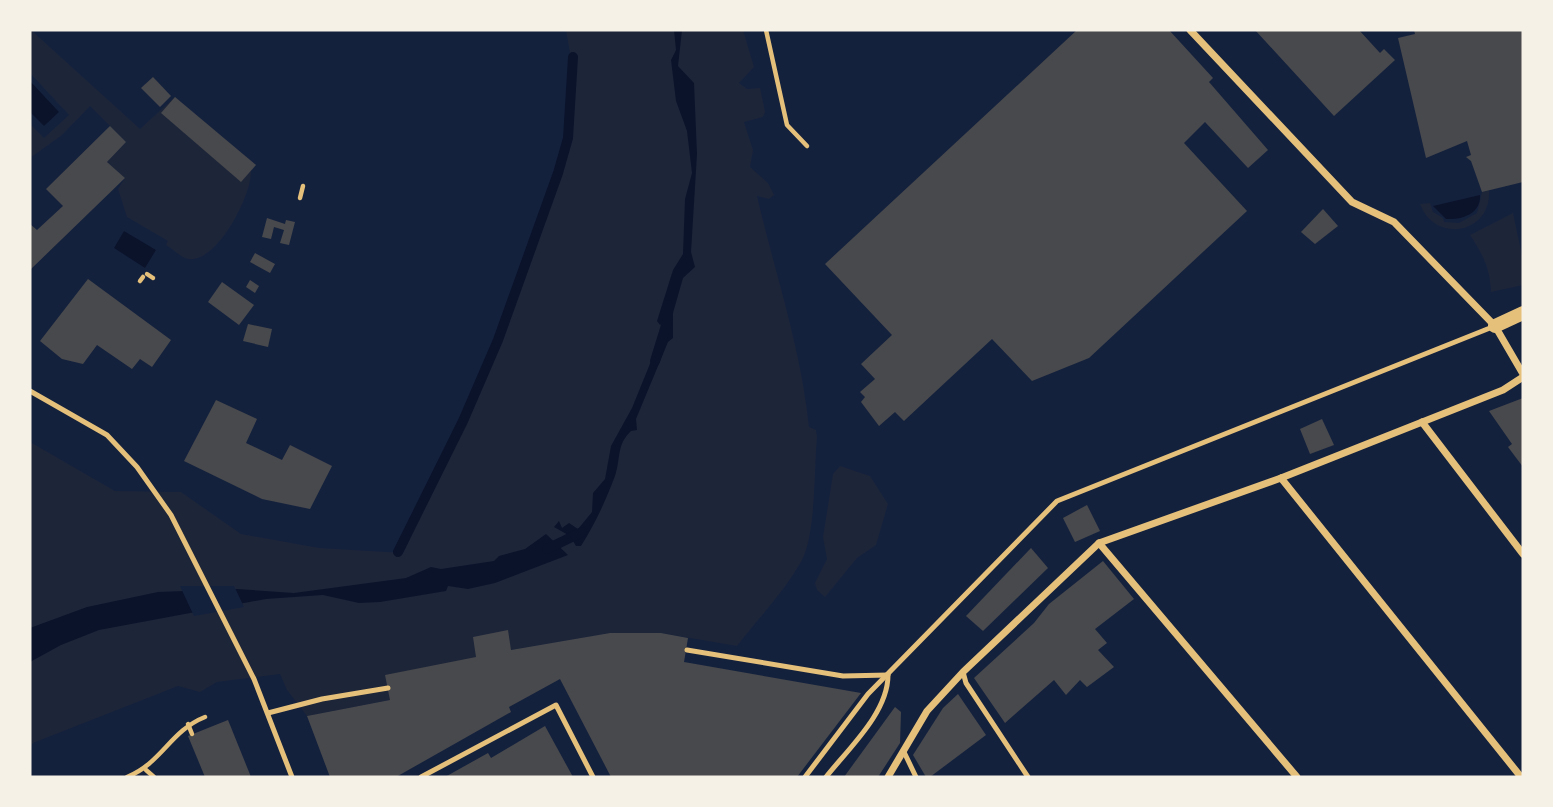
<svg xmlns="http://www.w3.org/2000/svg" width="1553" height="807" font-family="'Fira Sans',sans-serif">
	<style>
		.green { fill: #1d2539 }
		.water { fill: #0b132b }
		.pier { fill: #14213d }
		.lines { fill: none; stroke-linecap: round; stroke-linejoin: round }
		.stream { stroke: #0b132b; stroke-width: 10 }
		.building { fill: #48494c }
		.path { stroke: #e5c07b; stroke-width: 4.5 }
		.service { stroke: #e5c07b; stroke-width: 5 }
		.minor { stroke: #e5c07b; stroke-width: 7 }
		.secondary { stroke: #e5c07b; stroke-width: 14 }
	</style>
	<rect width="100%" height="100%" fill="#14213d"/>
	<g class="green">
		<path d="M 31,30 L 140,129 L 175,97 L 241,181 L 251,171 C 252,195 217,263 189,259 C 181,258 173,249 166,245 L 168,241 L 127,217 L 118,189 L 125,178 L 107,162 L 126,142 L 90,106 L 62,135 L 30,158 L 30,124 L 44,138 L 69,115 L 30,73 Z"/>
		<path d="M 566,30 L 743,30 L 754,67 L 739,83 L 747,89 L 760,88 L 765,112 L 763,117 L 744,122 L 753,150 L 750,167 L 768,183 L 774,195 L 769,199 L 757,196 C 775,273 801,348 809,427 L 816,430 L 817,437 C 814,470 816,533 802,560 C 785,591 758,619 737,646 L 661,633 L 610,633 L 511,650 L 390,700 L 307,716 L 287,690 L 280,674 L 217,682 L 200,692 L 178,686 L 33,743 L 30,750 L 30,442 L 115,491 L 181,492 L 241,534 L 319,548 L 403,553 L 501,341 L 572,140 L 574,76 Z"/>
		<path d="M 1489,190 C 1492,234 1435,244 1420,204 L 1430,203 L 1433,212 L 1443,218 L 1444,222 L 1459,223 L 1477,213 L 1482,192 Z"/>
		<path d="M 1513,213 L 1523,260 L 1523,285 L 1491,292 C 1490,268 1483,255 1470,235 Z"/>
		<path d="M 840,466 L 870,476 L 888,504 L 876,545 L 857,558 L 825,597 L 817,590 L 815,583 L 827,559 L 823,537 L 833,474 Z"/>
	</g>
	<g class="water">
		<path d="M 674,30 L 682,30 L 678,66 L 694,83 L 697,154 L 691,252 L 695,267 L 683,278 L 673,313 L 673,338 L 668,342 L 636,419 L 637,430 L 631,431 C 616,445 621,459 615,476 C 606,500 595,524 581,546 L 576,546 L 570,536 L 554,527 L 559,521 L 562,528 L 569,523 L 578,529 L 592,512 L 593,493 L 605,479 L 611,446 L 632,408 L 656,349 L 665,344 L 664,337 L 669,331 L 667,319 L 660,325 L 657,321 L 673,270 L 683,254 L 685,199 L 692,173 L 687,131 L 676,101 L 671,60 L 676,50 Z"/>
		<path d="M 30,81 L 59,112 L 44,126 L 30,112 Z"/>
		<path d="M 1480,195 C 1481,215 1460,220 1446,219 L 1433,206 Z"/>
		<path d="M 124,231 L 156,250 L 145,268 L 114,248 Z"/>
		<path d="M 546,534 L 568,555 L 495,583 L 468,589 L 448,586 L 446,591 L 380,602 L 359,603 L 323,595 L 266,599 L 99,630 L 61,645 L 30,662 L 30,628 L 87,607 L 158,592 L 237,589 L 294,593 L 406,578 L 431,567 L 441,569 L 494,561 L 499,556 L 525,549 Z"/>
	</g>
	<path class="pier" d="M 180,586 L 234,586 L 244,607 L 194,616 Z"/>
	<g class="lines">
		<g class="stream">
			<path d="M 655,361 L 668,319 L 668,305"/>
			<path d="M 547,549 L 582,532"/>
			<path d="M 398,552 L 463,421 L 498,340 L 558,173 L 568,138 L 573,57"/>
		</g>
	</g>
	<g class="building">
		<path d="M 1077,30 L 1169,30 L 1213,78 L 1209,82 L 1268,150 L 1248,168 L 1205,122 L 1184,143 L 1247,211 L 1089,358 L 1032,381 L 992,339 L 906,419 L 904,421 L 895,412 L 879,426 L 861,402 L 865,397 L 860,392 L 875,379 L 861,364 L 892,335 L 825,264 Z"/>
		<path d="M 1255,30 L 1359,30 L 1380,53 L 1384,49 L 1395,60 L 1334,116 Z"/>
		<path d="M 1414,30 L 1523,30 L 1523,182 L 1482,192 L 1471,161 L 1466,157 L 1471,155 L 1467,141 L 1426,158 L 1398,38 L 1415,34 Z"/>
		<path d="M 153,77 L 171,96 L 160,107 L 141,88 Z"/>
		<path d="M 175,97 L 256,165 L 241,182 L 161,113 Z"/>
		<path d="M 110,126 L 126,142 L 107,162 L 125,178 L 30,270 L 30,224 L 37,230 L 63,206 L 46,189 Z"/>
		<path d="M 1323,209 L 1338,226 L 1315,244 L 1301,232 Z"/>
		<path d="M 267,218 L 285,224 L 286,220 L 295,222 L 289,245 L 280,243 L 284,230 L 274,227 L 271,239 L 262,237 Z"/>
		<path d="M 255,253 L 275,264 L 270,273 L 250,262 Z"/>
		<path d="M 88,279 L 171,340 L 152,367 L 140,359 L 132,369 L 97,345 L 83,364 L 62,359 L 40,341 Z"/>
		<path d="M 250,280 L 259,286 L 255,293 L 246,287 Z"/>
		<path d="M 222,282 L 254,305 L 239,325 L 208,302 Z"/>
		<path d="M 248,324 L 272,329 L 268,347 L 243,341 Z"/>
		<path d="M 1523,398 L 1523,467 L 1508,447 L 1512,444 L 1489,411 Z"/>
		<path d="M 216,400 L 257,419 L 246,443 L 282,460 L 290,445 L 332,466 L 310,509 L 262,499 L 184,461 Z"/>
		<path d="M 1322,419 L 1334,445 L 1310,454 L 1300,429 Z"/>
		<path d="M 1087,505 L 1100,531 L 1075,542 L 1063,518 Z"/>
		<path d="M 1031,548 L 1048,568 L 983,631 L 966,616 Z"/>
		<path d="M 1103,561 L 1134,599 L 1095,629 L 1107,643 L 1098,650 L 1114,667 L 1087,687 L 1080,680 L 1066,695 L 1054,680 L 1005,723 L 974,678 L 1034,623 L 1049,604 Z"/>
		<path d="M 508,630 L 511,650 L 610,633 L 661,633 L 688,638 L 684,662 L 861,693 L 797,777 L 611,777 L 560,679 L 509,707 L 511,712 L 396,777 L 330,777 L 307,716 L 390,700 L 385,675 L 476,657 L 473,637 Z"/>
		<path d="M 958,694 L 986,735 L 930,777 L 926,777 L 913,755 L 943,708 Z"/>
		<path d="M 895,707 L 901,712 L 900,743 L 878,777 L 844,777 Z"/>
		<path d="M 228,720 L 251,777 L 205,777 L 188,736 Z"/>
		<path d="M 545,726 L 573,777 L 445,777 L 488,753 L 491,758 Z"/>
	</g>
	<g class="lines">
		<g class="path">
			<path d="M 766,30 L 787,125 L 807,146"/>
			<path d="M 300,198 L 303,186"/>
			<path d="M 147,274 L 153,278"/>
			<path d="M 140,281 L 143,277"/>
			<path d="M 188,724 L 192,734"/>
			<path d="M 146,770 L 154,777"/>
			<path d="M 127,777 C 162,763 170,731 205,717"/>
		</g>
		<g class="service">
			<path d="M 30,391 L 107,435 L 137,467 L 171,515 L 254,679 L 292,777"/>
			<path d="M 687,650 L 843,676 L 888,675"/>
			<path d="M 963,672 L 966,683 L 1028,777"/>
			<path d="M 268,713 L 322,699 L 388,688"/>
			<path d="M 904,752 L 916,777"/>
			<path d="M 421,777 L 556,705 L 593,777"/>
			<path d="M 805,777 L 868,694 L 1057,501 L 1495,326"/>
			<path d="M 826,777 C 848,749 888,713 888,675"/>
		</g>
		<g class="minor">
			<path d="M 1190,30 L 1352,202 L 1394,222 L 1495,326 L 1523,374"/>
			<path d="M 1422,422 L 1523,554"/>
			<path d="M 1281,478 L 1521,777"/>
			<path d="M 1099,543 L 1297,777"/>
			<path d="M 888,777 L 927,711 L 963,672 L 1099,543 L 1281,478 L 1503,390 L 1523,377"/>
		</g>
		<path class="secondary" d="M 1495,326 L 1523,313"/>
	</g>
	<rect width="1553" height="807" fill="none" stroke="#f6f1e7" stroke-width="63"/>
</svg>
